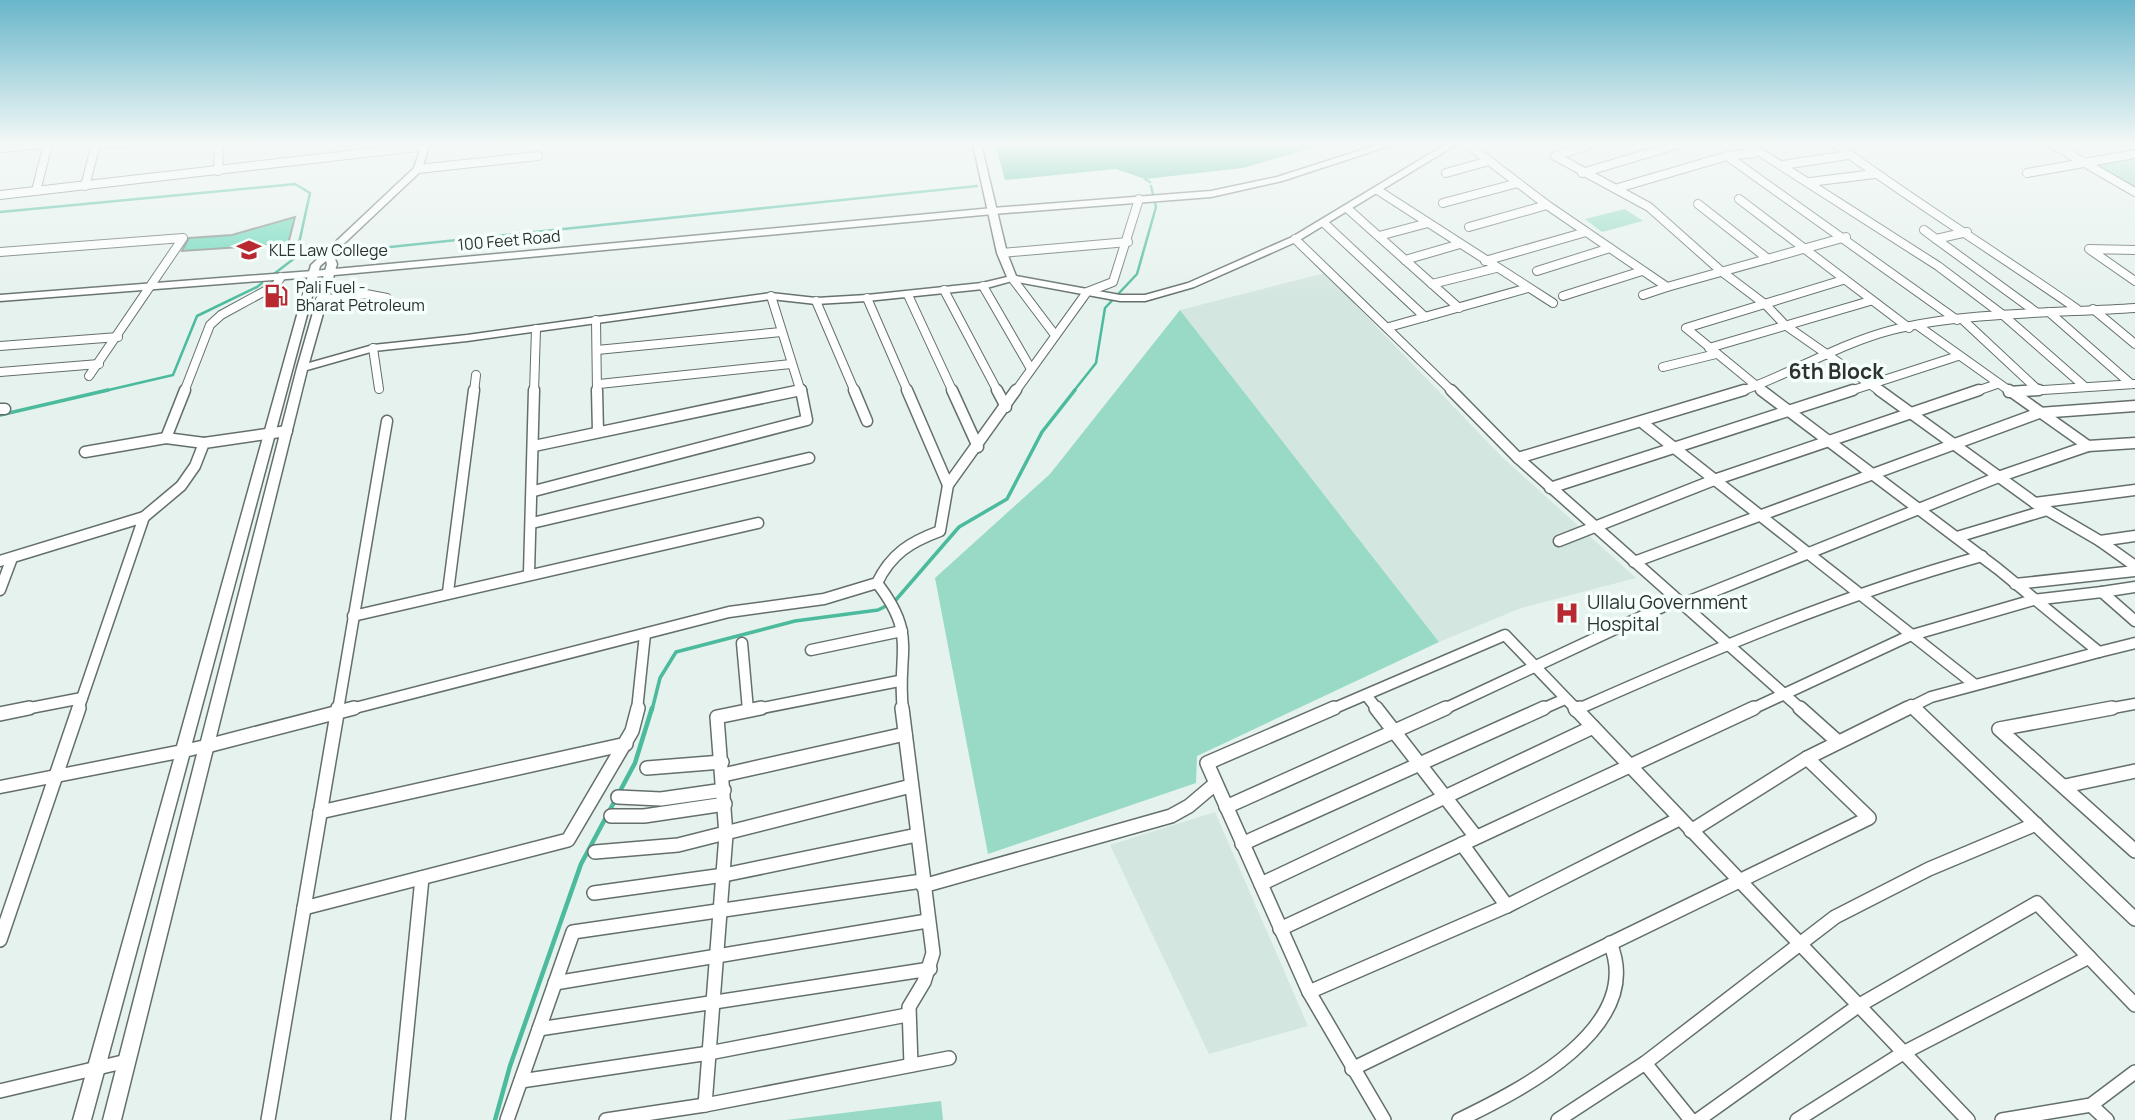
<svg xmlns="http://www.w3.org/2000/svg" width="2135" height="1120" font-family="Manrope,sans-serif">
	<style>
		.built { fill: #d3e6df }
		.green { fill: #98dac6 }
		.water { fill: #4bba9d }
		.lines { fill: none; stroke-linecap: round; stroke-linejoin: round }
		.stream-far2 { stroke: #4bba9d; stroke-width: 2.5 }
		.stream-far1 { stroke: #4bba9d; stroke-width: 3.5 }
		.stream { stroke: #4bba9d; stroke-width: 4.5 }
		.building { fill: #6dd9bb; stroke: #85908c; stroke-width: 2 }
		.minor-far2-casing { stroke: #646f6b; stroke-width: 10 }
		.minor-far1-casing { stroke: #646f6b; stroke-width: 13 }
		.minor-casing { stroke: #646f6b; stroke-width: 16 }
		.tertiary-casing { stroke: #646f6b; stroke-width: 3 }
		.secondary-casing { stroke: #646f6b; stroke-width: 3 }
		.minor-far2 { stroke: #fff; stroke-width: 8 }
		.minor-far1 { stroke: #fff; stroke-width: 10 }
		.minor { stroke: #fff; stroke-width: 13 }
		.tertiary { fill: #fff; fill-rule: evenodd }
		.secondary { fill: #fff; fill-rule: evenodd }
		.labels { text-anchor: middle; stroke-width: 7; stroke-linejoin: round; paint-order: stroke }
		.far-street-label { font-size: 16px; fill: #2d3230; stroke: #f5fffc }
		.far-poi-label { font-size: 16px; fill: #2d3230; stroke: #f5fffc; text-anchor: start }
		.poi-label { font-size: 19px; fill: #2d3230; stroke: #f5fffc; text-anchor: start }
		.neighbourhood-label { font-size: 21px; font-weight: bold; fill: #2d3230; stroke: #f5fffc }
	</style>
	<rect width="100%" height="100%" fill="#e6f2ee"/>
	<g class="built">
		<path d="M 1325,273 L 1502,457 L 1636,578 L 1521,608 L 1439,642 L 1180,310 Z"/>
		<path d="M 1215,812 L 1308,1026 L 1209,1054 L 1110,845 Z"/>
	</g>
	<g class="green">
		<path d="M 2135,158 L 2135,188 L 2095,166 Z"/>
		<path d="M 1625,209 L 1643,221 L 1602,232 L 1585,219 Z"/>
		<path d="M 1180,310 L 1439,642 L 1197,756 L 1196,783 L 988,854 L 935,578 L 1050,474 Z"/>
		<path d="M 941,1101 L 943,1120 L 786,1120 Z"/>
	</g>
	<path class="water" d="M 995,144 L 1326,144 L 1243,168 L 1145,179 L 1116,169 L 1005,180 Z"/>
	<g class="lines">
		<g class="stream-far2">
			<path d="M 1145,179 L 1150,182"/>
			<path d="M 0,212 L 295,184 L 310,193 L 296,257 L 325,254"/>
			<path d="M 332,253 L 977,186"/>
			<path d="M 100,392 L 173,375 L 197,316 L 257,287 L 296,257"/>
			<path d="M 1073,392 L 1096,363 L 1105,308 L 1137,274 L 1156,207 L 1151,186"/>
		</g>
		<g class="stream-far1">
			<path d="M 0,415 L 108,390"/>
			<path d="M 652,710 L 660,678 L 676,652 L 795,621 L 878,610 L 894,602 L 959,527 L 1007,499 L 1042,432 L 1075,390"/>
		</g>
		<path class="stream" d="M 495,1120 L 510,1066 L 581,864 L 635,763 L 652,708"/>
	</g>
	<path class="building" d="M 295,217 L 288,244 L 182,251 L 189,238 L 232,235 Z"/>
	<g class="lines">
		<g class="minor-far2-casing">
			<g id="minor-far2">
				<path d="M 1467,144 L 1547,205 L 1667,287 L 1846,237"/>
				<path d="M 1593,144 L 1555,156 L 1649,207 L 1721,271 L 1766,305 L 1785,325 L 1881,392"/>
				<path d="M 1835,144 C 1914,202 1997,253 2077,309"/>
				<path d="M 2052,144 L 2135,192"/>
				<path d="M 1752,147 L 1938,266 L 2003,315 L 2084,386"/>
				<path d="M 0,148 L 41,144"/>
				<path d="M 1727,156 L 1957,320"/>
				<path d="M 1783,165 L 1848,155"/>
				<path d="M 418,169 L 538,156"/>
				<path d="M 218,171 L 219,144"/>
				<path d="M 1446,173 L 1489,161"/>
				<path d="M 1582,173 L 1679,144"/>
				<path d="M 2027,173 L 2135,154"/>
				<path d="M 1810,182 L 1874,174"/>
				<path d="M 85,186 L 96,144 L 126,144"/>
				<path d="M 1618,188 L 1727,156 L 1753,153 L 1752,147 L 1757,145"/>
				<path d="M 36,191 L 48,144"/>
				<path d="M 1379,191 L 1553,303"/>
				<path d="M 0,195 L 426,146"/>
				<path d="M 1739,199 L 1909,328"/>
				<path d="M 1443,203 L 1518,183"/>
				<path d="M 1698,204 L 1768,259"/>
				<path d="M 1348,209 L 1459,308"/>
				<path d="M 1324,223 L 1425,317"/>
				<path d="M 1469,227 L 1547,205"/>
				<path d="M 1924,230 L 1936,239 L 1967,232"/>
				<path d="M 1379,236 L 1428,223"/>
				<path d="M 1295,239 L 1453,392"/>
				<path d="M 1936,239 L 2036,312"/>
				<path d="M 2135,250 L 2089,249 L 2135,281"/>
				<path d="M 0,252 L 183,238 L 89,376"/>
				<path d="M 1002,253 L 1128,242"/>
				<path d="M 1405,260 L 1460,244"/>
				<path d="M 1485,261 L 1586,232"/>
				<path d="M 1537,271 L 1610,248"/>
				<path d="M 1012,278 L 1055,335"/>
				<path d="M 1432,284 L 1496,268"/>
				<path d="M 983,286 L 1031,369"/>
				<path d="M 944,290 L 998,392"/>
				<path d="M 908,295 L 953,392"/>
				<path d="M 1643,295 L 1667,287"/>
				<path d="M 771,296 L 801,392"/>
				<path d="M 1563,296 L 1642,271"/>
				<path d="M 867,298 L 908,392"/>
				<path d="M 320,300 L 366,294 L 387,298"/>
				<path d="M 816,301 L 855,392"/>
				<path d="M 2093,309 L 2135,344"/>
				<path d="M 2049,312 L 2131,384"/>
				<path d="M 1962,319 L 2038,390"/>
				<path d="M 596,320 L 597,392"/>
				<path d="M 1917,325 L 2011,392"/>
				<path d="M 1389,327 L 1528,288"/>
				<path d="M 0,346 L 118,337"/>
				<path d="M 373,348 L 379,389"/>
				<path d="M 1709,348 L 1870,301"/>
				<path d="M 597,350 L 781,332"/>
				<path d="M 1663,367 L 1716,354"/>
				<path d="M 0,372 L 99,364"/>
				<path d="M 599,384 L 791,364"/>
				<path d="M 184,392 L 210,325 L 221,315 L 276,285 L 281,277"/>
				<path d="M 474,392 L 476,375"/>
				<path d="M 534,392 L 536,329"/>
				<path d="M 792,392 L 801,390"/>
				<path d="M 1015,392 L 1087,292 L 1113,282 L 1139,199"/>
				<path d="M 1739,392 C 1791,374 1838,344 1892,330 C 1963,312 2060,313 2135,308"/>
				<path d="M 1764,392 L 1686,328 L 1843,280"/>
				<path d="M 1847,392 L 1958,356"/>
				<path d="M 1974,392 L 1997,384"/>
				<path d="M 2012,392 L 2135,384"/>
			</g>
		</g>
		<g class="minor-far1-casing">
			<g id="minor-far1">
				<path d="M 597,390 L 598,432"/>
				<path d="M 854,390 L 867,421"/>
				<path d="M 907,390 L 948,485"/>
				<path d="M 952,390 L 978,447"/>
				<path d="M 997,390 L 1006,407"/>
				<path d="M 1451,390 L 1518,458 L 1802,710"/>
				<path d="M 1761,390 L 1998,569 L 2099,652 L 1931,697 L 1905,710"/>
				<path d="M 1879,390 L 2035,503 L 2100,541 L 2135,566"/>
				<path d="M 2009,390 L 2088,446 L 2135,443"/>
				<path d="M 2009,392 L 2039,390"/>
				<path d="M 0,409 L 5,409"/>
				<path d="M 1644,424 L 1974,684"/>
				<path d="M 166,438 L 185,390"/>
				<path d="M 534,446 L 801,390"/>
				<path d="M 85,452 L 166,438 L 204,443"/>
				<path d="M 1518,458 L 1744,390"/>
				<path d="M 1550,488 L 1853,390"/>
				<path d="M 534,491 L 807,420 L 801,390"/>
				<path d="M 2035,503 L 2135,490"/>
				<path d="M 532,523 L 809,458"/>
				<path d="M 1957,537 L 2047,510"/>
				<path d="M 1559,541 L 1714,480 L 1979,390"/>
				<path d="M 2100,541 L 2135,536"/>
				<path d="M 0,561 L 144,517"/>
				<path d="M 1634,562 L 2039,413 L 2135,406"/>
				<path d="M 529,573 L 534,390"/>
				<path d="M 877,583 C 919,637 896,653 903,710"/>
				<path d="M 2015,584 L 2135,571"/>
				<path d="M 0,590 L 12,558"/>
				<path d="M 448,592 L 474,390"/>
				<path d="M 2102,592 L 2135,587"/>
				<path d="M 1682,604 L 2001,476 L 2088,446"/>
				<path d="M 353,616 L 758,523"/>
				<path d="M 742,643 L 748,710"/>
				<path d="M 811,650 L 902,631"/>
				<path d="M 2099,652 L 2135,643"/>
				<path d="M 1366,695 L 1378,710"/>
				<path d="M 1911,705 L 1916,710"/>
				<path d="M 20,710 L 82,698"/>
				<path d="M 78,710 L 144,517 L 181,486 L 195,466 L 204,443 L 287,431"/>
				<path d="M 338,710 L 387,421"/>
				<path d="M 347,710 L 729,612 L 824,599 L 877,583 C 891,554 910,542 940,531 L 948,485 L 1016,390"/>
				<path d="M 637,710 L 645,634"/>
				<path d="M 752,710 L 899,681"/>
				<path d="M 1330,710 L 1505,635 L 1577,710"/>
				<path d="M 1442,710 L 1677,600"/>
				<path d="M 1540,710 L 1565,699"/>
				<path d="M 1576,710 C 1709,651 1842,595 1982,556"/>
				<path d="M 1750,710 L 1909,636 L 2033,600 L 2102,592 L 2135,621"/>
				<path d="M 2102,710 L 2135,704"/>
			</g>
		</g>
		<g class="minor-casing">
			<g id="minor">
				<path d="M 902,708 L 933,953 L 924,982 L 909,1007 L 911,1065"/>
				<path d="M 1334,708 L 1207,763 L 1309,992 L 1384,1120"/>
				<path d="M 1376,708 L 1476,837"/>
				<path d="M 1575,708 L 1968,1120"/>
				<path d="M 1800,708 L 1837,741"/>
				<path d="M 1914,708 L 2135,919"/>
				<path d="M 2112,708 L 1999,729 L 2135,851"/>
				<path d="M 1576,710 L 1580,708"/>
				<path d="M 0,714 L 29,708"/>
				<path d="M 207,746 L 354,708"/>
				<path d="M 647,768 L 722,762"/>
				<path d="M 723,775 L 905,734"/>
				<path d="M 2065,786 L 2135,771"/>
				<path d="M 618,797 L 661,799 L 724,790"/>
				<path d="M 1226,807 L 1446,708"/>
				<path d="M 320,812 L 626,744"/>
				<path d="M 611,816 L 644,816 L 725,804"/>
				<path d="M 1691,831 L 1807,758"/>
				<path d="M 1242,844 L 1544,708"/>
				<path d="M 1462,844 L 1507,906"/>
				<path d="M 595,852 L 678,845 L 911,786"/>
				<path d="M 1261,884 L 1593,727"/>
				<path d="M 923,886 L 1171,816 L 1189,806 L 1215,784"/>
				<path d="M 594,893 L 724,875 L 917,835"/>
				<path d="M 304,908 L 568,840 L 632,731 L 638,708"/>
				<path d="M 1280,929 L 1754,708"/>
				<path d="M 0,940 L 79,708"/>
				<path d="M 555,983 L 927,921"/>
				<path d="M 1309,992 L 1507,906 L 1679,819"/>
				<path d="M 539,1029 L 930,969"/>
				<path d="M 1645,1063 L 1691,1120"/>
				<path d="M 1352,1069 L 1869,818 L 1807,758 L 1908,708"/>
				<path d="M 521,1081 L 709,1053 L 907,1015"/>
				<path d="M 0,1091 L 127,1061"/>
				<path d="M 705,1105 L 726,835 L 717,717 L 761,708"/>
				<path d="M 2091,1105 L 2107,1120"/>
				<path d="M 268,1120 L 338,708"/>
				<path d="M 398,1120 L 422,878"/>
				<path d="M 507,1120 L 573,932 L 922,881"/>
				<path d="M 606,1120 L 705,1105 L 949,1058"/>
				<path d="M 1459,1120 C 1519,1091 1646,1028 1610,943"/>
				<path d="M 1558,1120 L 1645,1063 L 1835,917 L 1929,869 L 2036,824"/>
				<path d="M 1698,1120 L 1858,1006 L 2037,903 L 2135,1005"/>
				<path d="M 1797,1120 L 1903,1053 L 2089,957"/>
				<path d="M 2002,1120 L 2091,1105 L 2135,1072"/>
			</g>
		</g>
		<g class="tertiary-casing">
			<path id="tertiary" d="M 422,144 L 430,144 L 421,171 L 333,254 L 337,264 L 309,363 L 373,345 L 467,335 L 771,293 L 816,298 L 867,295 L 982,283 L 1007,277 L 997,253 L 973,144 L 981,144 L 1007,253 L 1016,276 L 1120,295 L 1145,295 L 1188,283 L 1292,237 L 1446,144 L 1457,144 L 1298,241 L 1194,287 L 1145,301 L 1120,301 L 1012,281 L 983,289 L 867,301 L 816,304 L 771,299 L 467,341 L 374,351 L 307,370 L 121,1120 L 103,1120 L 197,754 L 189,756 L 91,1120 L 73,1120 L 174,759 L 0,793 L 0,781 L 177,746 L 311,265 L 414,168 ZM 326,261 L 327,264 L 297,368 L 201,741 L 192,743 L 318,274 L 320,266 Z"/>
		</g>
		<g class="secondary-casing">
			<path id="secondary" d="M 1380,144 L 1395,144 L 1282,181 L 1211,197 L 993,214 L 313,277 L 0,301 L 0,295 L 313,271 L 993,208 L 1211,191 L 1277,177 Z"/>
		</g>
		<use href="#minor-far2" class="minor-far2"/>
		<use href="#minor-far1" class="minor-far1"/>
		<use href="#minor" class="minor"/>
		<use href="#tertiary" class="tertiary"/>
		<use href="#secondary" class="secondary"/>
	</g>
	<linearGradient id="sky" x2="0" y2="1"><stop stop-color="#69b6ca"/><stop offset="0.48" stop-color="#f4f9f7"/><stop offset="1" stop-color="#f4f9f7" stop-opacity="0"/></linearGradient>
	<rect width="2135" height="301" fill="url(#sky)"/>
	<defs>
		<g id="university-bare" transform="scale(1.89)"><path d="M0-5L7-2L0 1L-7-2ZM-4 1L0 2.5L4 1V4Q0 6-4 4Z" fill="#b92932" stroke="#f5fffc" stroke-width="2.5" paint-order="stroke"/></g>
		<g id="fuel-bare" transform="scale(1.89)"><path d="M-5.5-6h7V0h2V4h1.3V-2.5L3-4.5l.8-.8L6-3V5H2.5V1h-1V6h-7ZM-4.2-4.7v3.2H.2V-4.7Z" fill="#b92932" stroke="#f5fffc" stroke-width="2.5" paint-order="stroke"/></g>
		<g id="hospital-bare" transform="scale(1.89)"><path d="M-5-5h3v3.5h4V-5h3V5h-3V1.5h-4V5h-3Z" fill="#b92932" stroke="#f5fffc" stroke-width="2.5" paint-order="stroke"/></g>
	</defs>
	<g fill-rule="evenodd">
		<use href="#university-bare" x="249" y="250"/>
		<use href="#fuel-bare" x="276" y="296"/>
		<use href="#hospital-bare" x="1567" y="613"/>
	</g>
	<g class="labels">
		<g class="far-street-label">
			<text transform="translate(509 240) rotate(-5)" y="6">100 Feet Road</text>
		</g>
		<g class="far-poi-label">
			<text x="269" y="256">KLE Law College</text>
			<text x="296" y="293">Pali Fuel -<tspan x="296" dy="18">Bharat Petroleum</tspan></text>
		</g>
		<g class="poi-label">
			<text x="1587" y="609">Ullalu Government<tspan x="1587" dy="22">Hospital</tspan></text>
		</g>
		<g class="neighbourhood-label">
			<text x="1836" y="379">6th Block</text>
		</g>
	</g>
</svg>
